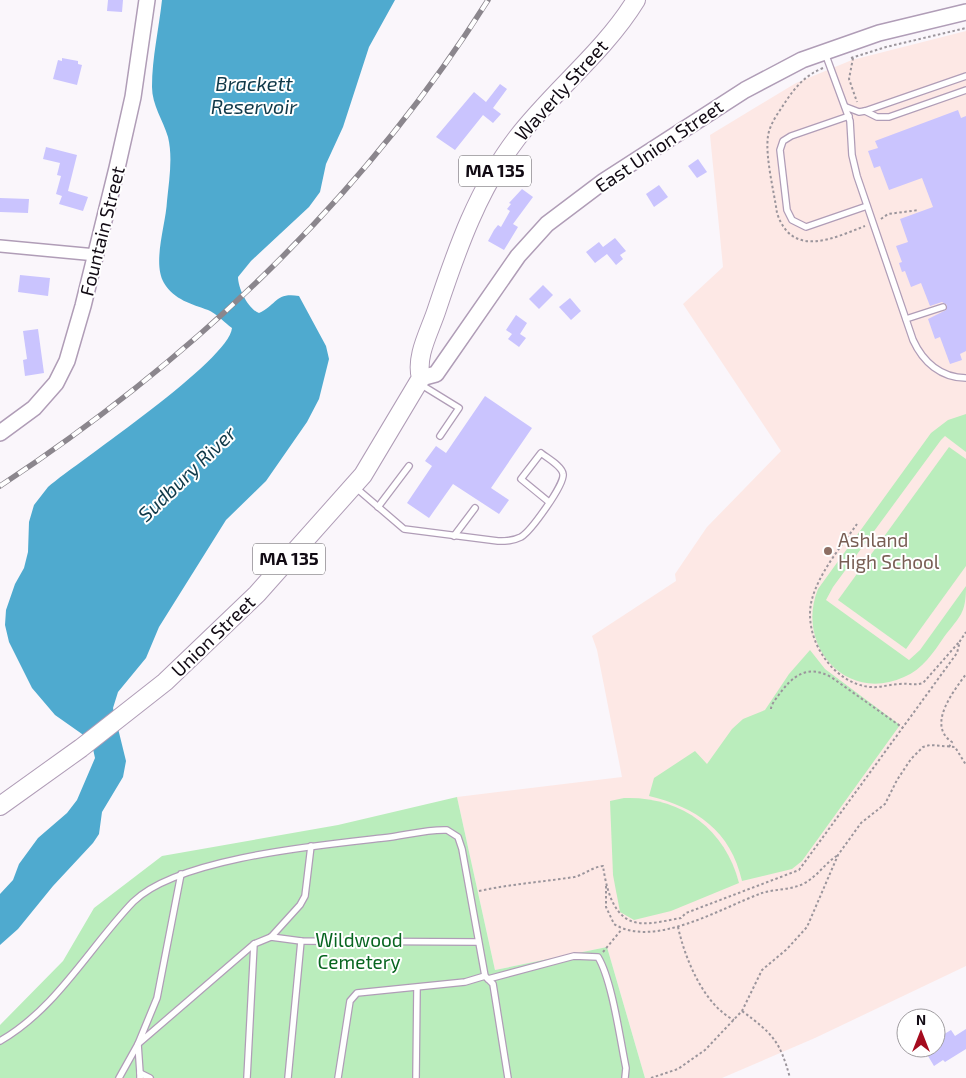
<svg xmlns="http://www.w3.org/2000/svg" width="966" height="1078" font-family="'Exo 2',sans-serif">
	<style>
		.education { fill: #fde8e5 }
		.green { fill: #baedbc }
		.water { fill: #4faacf }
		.building { fill: #cac4fe }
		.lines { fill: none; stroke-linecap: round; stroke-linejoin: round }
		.lane-casing { stroke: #b09db7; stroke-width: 8 }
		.street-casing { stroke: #b09db7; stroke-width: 14 }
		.secondary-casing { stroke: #b09db7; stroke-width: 18 }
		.primary-casing { stroke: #b09db7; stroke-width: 20 }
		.path { stroke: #9b959c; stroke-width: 2; stroke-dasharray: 2.5 2.5; stroke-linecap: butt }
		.lane { stroke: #fff; stroke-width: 5.5 }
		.street { stroke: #fff; stroke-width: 11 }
		.secondary { stroke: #fff; stroke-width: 15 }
		.primary { stroke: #fff; stroke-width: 18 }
		.rail-casing { stroke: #8b868d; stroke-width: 5.5 }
		.rail { stroke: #fff; stroke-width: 4; stroke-dasharray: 11; stroke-linecap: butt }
		.education-dot { fill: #8d6e63; stroke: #fff; stroke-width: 2 }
		.labels { text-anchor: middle; stroke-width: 4; stroke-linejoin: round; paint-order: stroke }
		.shield { fill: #fff; stroke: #59545a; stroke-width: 1 }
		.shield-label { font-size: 18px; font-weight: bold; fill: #120b14 }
		.street-label { font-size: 19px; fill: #120b14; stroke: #fff }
		.education-label { font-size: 19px; fill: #785e54; stroke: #fff; text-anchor: start }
		.park-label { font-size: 19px; fill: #086520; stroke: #fff }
		.water-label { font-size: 20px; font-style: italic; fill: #103949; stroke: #fff }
	</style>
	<rect width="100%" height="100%" fill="#faf6fb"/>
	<path class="education" d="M 966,31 L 966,966 L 815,1038 L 722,1078 L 645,1078 L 607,947 L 495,970 L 457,797 L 622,777 L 597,650 L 592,636 L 676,581 L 675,574 L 707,527 L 781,451 L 683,304 L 723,267 L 710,135 L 796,83 L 852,60 Z"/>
	<g class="green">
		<path d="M 966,414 L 966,452 L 945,436 L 941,440 L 833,587 L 826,600 L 909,660 L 920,650 L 966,586 C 966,614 960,616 944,637 C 933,653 923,669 904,677 C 846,704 795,645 818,589 L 931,433 L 948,420 Z"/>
		<path d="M 949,447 L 966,459 L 966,566 L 906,649 L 838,600 Z"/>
		<path d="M 810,650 L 825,669 L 900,725 L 802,861 L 792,869 L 742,881 C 731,831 696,807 649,796 L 654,778 L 695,751 L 707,764 L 732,729 L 743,719 L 765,710 L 789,674 Z"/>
		<path d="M 457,797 L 495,970 L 607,947 L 645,1078 L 0,1078 L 0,1025 L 63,961 L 94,908 L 162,856 L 338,825 Z"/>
		<path d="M 624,798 C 680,796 725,828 739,883 L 671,911 L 634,920 L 620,912 L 613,875 L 610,801 Z"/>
	</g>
	<path class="water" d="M 162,0 L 395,0 L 369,47 L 343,127 L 326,164 L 320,192 L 309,207 L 251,261 L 238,277 C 238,288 248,309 259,313 C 277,305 275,292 299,296 L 326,346 L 329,359 L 319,399 L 307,422 L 266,481 L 226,520 L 159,627 L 146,658 L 118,692 L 113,708 L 126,761 L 123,777 L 102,812 L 99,834 L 93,843 L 53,886 L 18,929 L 0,945 L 0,894 L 13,880 L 19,864 L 38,838 L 67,813 L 77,800 L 95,758 L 93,749 L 82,734 L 55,715 L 32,688 L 9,642 L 5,625 L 6,610 L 15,584 L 24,568 L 28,552 L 29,522 L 34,505 L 48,487 C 80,460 229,361 232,328 C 225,323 216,313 208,310 C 192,304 174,300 164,283 C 152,263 166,224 167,201 C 169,181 173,157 168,137 C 163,120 152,105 152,87 C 152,58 159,28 162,0 Z"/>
	<g class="building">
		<path d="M 108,0 L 123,0 L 122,12 L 107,11 Z"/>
		<path d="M 62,58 L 78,61 L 78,64 L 82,65 L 77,85 L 53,79 L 58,60 L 62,61 Z"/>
		<path d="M 500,84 L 507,89 L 493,108 L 501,114 L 493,123 L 483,115 L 455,150 L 436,137 L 474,92 L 486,102 Z"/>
		<path d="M 958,110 L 961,118 L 966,116 L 966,351 L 960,354 L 962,360 L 950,364 L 940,337 L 935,339 L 928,319 L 946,310 L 947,305 L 942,302 L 930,306 L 921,283 L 911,287 L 905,271 L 902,272 L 899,263 L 902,262 L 896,246 L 908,242 L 900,219 L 933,207 L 922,178 L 889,190 L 880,166 L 874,168 L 868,151 L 878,148 L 875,141 Z"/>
		<path d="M 46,147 L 77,155 L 68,191 L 88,197 L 83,211 L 59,204 L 62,196 L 56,194 L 61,176 L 57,175 L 60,163 L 43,159 Z"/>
		<path d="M 698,159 L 707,172 L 697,178 L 688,166 Z"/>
		<path d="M 659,185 L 668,197 L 654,207 L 646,194 Z"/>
		<path d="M 522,189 L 533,197 L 513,224 L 518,227 L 504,250 L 488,241 L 494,230 L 498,225 L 501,227 L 510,211 L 507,209 L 511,204 L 509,203 Z"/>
		<path d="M 0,198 L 29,199 L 28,213 L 0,212 Z"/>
		<path d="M 615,238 L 626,251 L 620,255 L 623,259 L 616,265 L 607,254 L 595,263 L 586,252 L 599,242 L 603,247 Z"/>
		<path d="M 20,275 L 50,278 L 48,296 L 18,292 Z"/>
		<path d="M 543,285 L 553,295 L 539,309 L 529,299 Z"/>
		<path d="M 570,298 L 581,311 L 571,320 L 559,307 Z"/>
		<path d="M 516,315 L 527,323 L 520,334 L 526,338 L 519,347 L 508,339 L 512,334 L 506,330 Z"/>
		<path d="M 38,329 L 44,373 L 25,376 L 23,360 L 27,359 L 23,331 Z"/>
		<path d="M 485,396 L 532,428 L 491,488 L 509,500 L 499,514 L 453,484 L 429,518 L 407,503 L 432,466 L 425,461 L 436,446 L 446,453 Z"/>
		<path d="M 966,1029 L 966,1049 L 945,1062 L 943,1060 L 934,1066 L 928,1056 L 938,1050 L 936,1039 L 951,1030 L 955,1036 Z"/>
	</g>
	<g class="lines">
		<g class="lane-casing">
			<g id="lane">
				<path d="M 825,53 L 850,121 L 852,155 L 857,176 L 913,340 C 923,362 941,378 966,378"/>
				<path d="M 846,107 L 859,112 L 865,111 L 966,76"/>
				<path d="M 865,111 L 877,117 L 889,117 L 966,90"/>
				<path d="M 849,116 L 791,136 L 783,141 L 780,150 L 787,210 L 792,220 L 806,227 L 867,206"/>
				<path d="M 906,319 L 943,307"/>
				<path d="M 420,384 L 459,408 L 440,436"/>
				<path d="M 355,487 L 404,529 L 498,541 C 506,541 513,541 521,537 C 531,531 565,484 563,474 C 562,466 547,458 541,453 L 521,479 L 549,502"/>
				<path d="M 378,507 L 409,466"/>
				<path d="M 454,536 L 475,508"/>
				<path d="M 181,874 L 157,998 L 138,1044 L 254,944"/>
				<path d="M 271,937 L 301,941 L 478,942"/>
				<path d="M 488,979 L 574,956 L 598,957 C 612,980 620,1039 626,1068 L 625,1078"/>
				<path d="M 0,1041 C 56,1009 89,948 133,902 C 177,858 321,845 383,838 C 404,836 426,829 447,830 L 458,837 L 462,849 L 485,976 L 493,984 L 508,1078"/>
				<path d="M 119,1078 L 138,1044 L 140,1073"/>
				<path d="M 140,1078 L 140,1073 L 150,1078"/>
				<path d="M 247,1078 L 254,944 L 271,937 L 300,905 L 305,896 L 311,846"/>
				<path d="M 288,1078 L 301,941"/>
				<path d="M 338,1078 L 350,1001 L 357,993 L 465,982 L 485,976"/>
				<path d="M 416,1078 L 417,988"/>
			</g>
		</g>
		<g class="street-casing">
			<path id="street" d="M 0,246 L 96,255"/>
		</g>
		<g class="secondary-casing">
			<g id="secondary">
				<path d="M 421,378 L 436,374 L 518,256 L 547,224 L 604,181 L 745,90 L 802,60 L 879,33 L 966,12"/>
				<path d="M 0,433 L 34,408 L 56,383 L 67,361 L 83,306 L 117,168 L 133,97 L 147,0"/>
			</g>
		</g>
		<g class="primary-casing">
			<path id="primary" d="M 0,806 L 81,748 L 165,682 L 257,594 L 363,475 L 421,378 C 415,356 430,331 437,309 C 457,249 478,189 517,138 C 554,90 604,52 636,0"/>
		</g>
		<g class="path">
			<path d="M 851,58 L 886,47 L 966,28"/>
			<path d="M 853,58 L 849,79 L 857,102"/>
			<path d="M 823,68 C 806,75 796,86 786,101 C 779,112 770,123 768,136 C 765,157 774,191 777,213 C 792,259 834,238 865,226"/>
			<path d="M 881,219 L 888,214 L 919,210"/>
			<path d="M 857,524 C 842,545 819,573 812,599 C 802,636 831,683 870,687 C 881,688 890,684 900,684 C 909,683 914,686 923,683 L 960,641"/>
			<path d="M 771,709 C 771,705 775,700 778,696 C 792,676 807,664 831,677 L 903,728"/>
			<path d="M 949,747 L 952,742 C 926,725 954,691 966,674"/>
			<path d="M 606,886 L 606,907 L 614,924 C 654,949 721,908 762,893 C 775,889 790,890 803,884 C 817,877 825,863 838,855"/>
			<path d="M 479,891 C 511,884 542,882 574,877 C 584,875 592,867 603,866 C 606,886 612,916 634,922 C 648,926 667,920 681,918 L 686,913 L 799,870 L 957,653 L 960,641 L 966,632"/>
			<path d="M 678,927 C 685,959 704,1005 734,1020"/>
			<path d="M 603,952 L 622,929"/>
			<path d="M 742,1011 C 773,1034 780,1041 790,1078"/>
			<path d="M 651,1078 L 678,1069 L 705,1050 L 742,1011 L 762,970 L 787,949 L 807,927 L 838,855 L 861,823 L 885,804 L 897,780 L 911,759 L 923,747 L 930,745 L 955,747 L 966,765"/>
		</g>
		<use href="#lane" class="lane"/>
		<use href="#street" class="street"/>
		<use href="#secondary" class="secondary"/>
		<use href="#primary" class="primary"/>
		<g class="rail-casing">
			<path id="rail" d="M 0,486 C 193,359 364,197 488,0"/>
		</g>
		<use href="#rail" class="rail"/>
	</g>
	<circle class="education-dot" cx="828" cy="551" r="5"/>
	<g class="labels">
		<g class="shield">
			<rect x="459" y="155.5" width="72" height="31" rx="4"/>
			<rect x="253" y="543.5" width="72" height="31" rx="4"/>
		</g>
		<g class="shield-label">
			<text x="495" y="177">MA 135</text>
			<text x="289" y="565">MA 135</text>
		</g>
		<g class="street-label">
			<text transform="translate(561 90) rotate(-48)" y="7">Waverly Street</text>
			<text transform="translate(659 146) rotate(-34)" y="7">East Union Street</text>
			<text transform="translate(102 231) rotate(-76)" y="7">Fountain Street</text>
			<text transform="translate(213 636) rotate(-44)" y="7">Union Street</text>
		</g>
		<g class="education-label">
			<text x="838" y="547">Ashland<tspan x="838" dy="22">High School</tspan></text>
		</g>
		<g class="park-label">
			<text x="359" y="947">Wildwood<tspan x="359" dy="22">Cemetery</tspan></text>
		</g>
		<g class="water-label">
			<text x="254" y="91">Brackett<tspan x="254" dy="23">Reservoir</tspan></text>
			<text transform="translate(187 474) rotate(-44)" y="7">Sudbury River</text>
		</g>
	</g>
	<g transform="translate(921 1033)"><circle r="24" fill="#ffffff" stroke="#a09da1"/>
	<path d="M0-4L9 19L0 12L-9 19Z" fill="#a50b1e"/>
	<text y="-8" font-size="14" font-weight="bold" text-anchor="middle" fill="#120b14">N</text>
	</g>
</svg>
